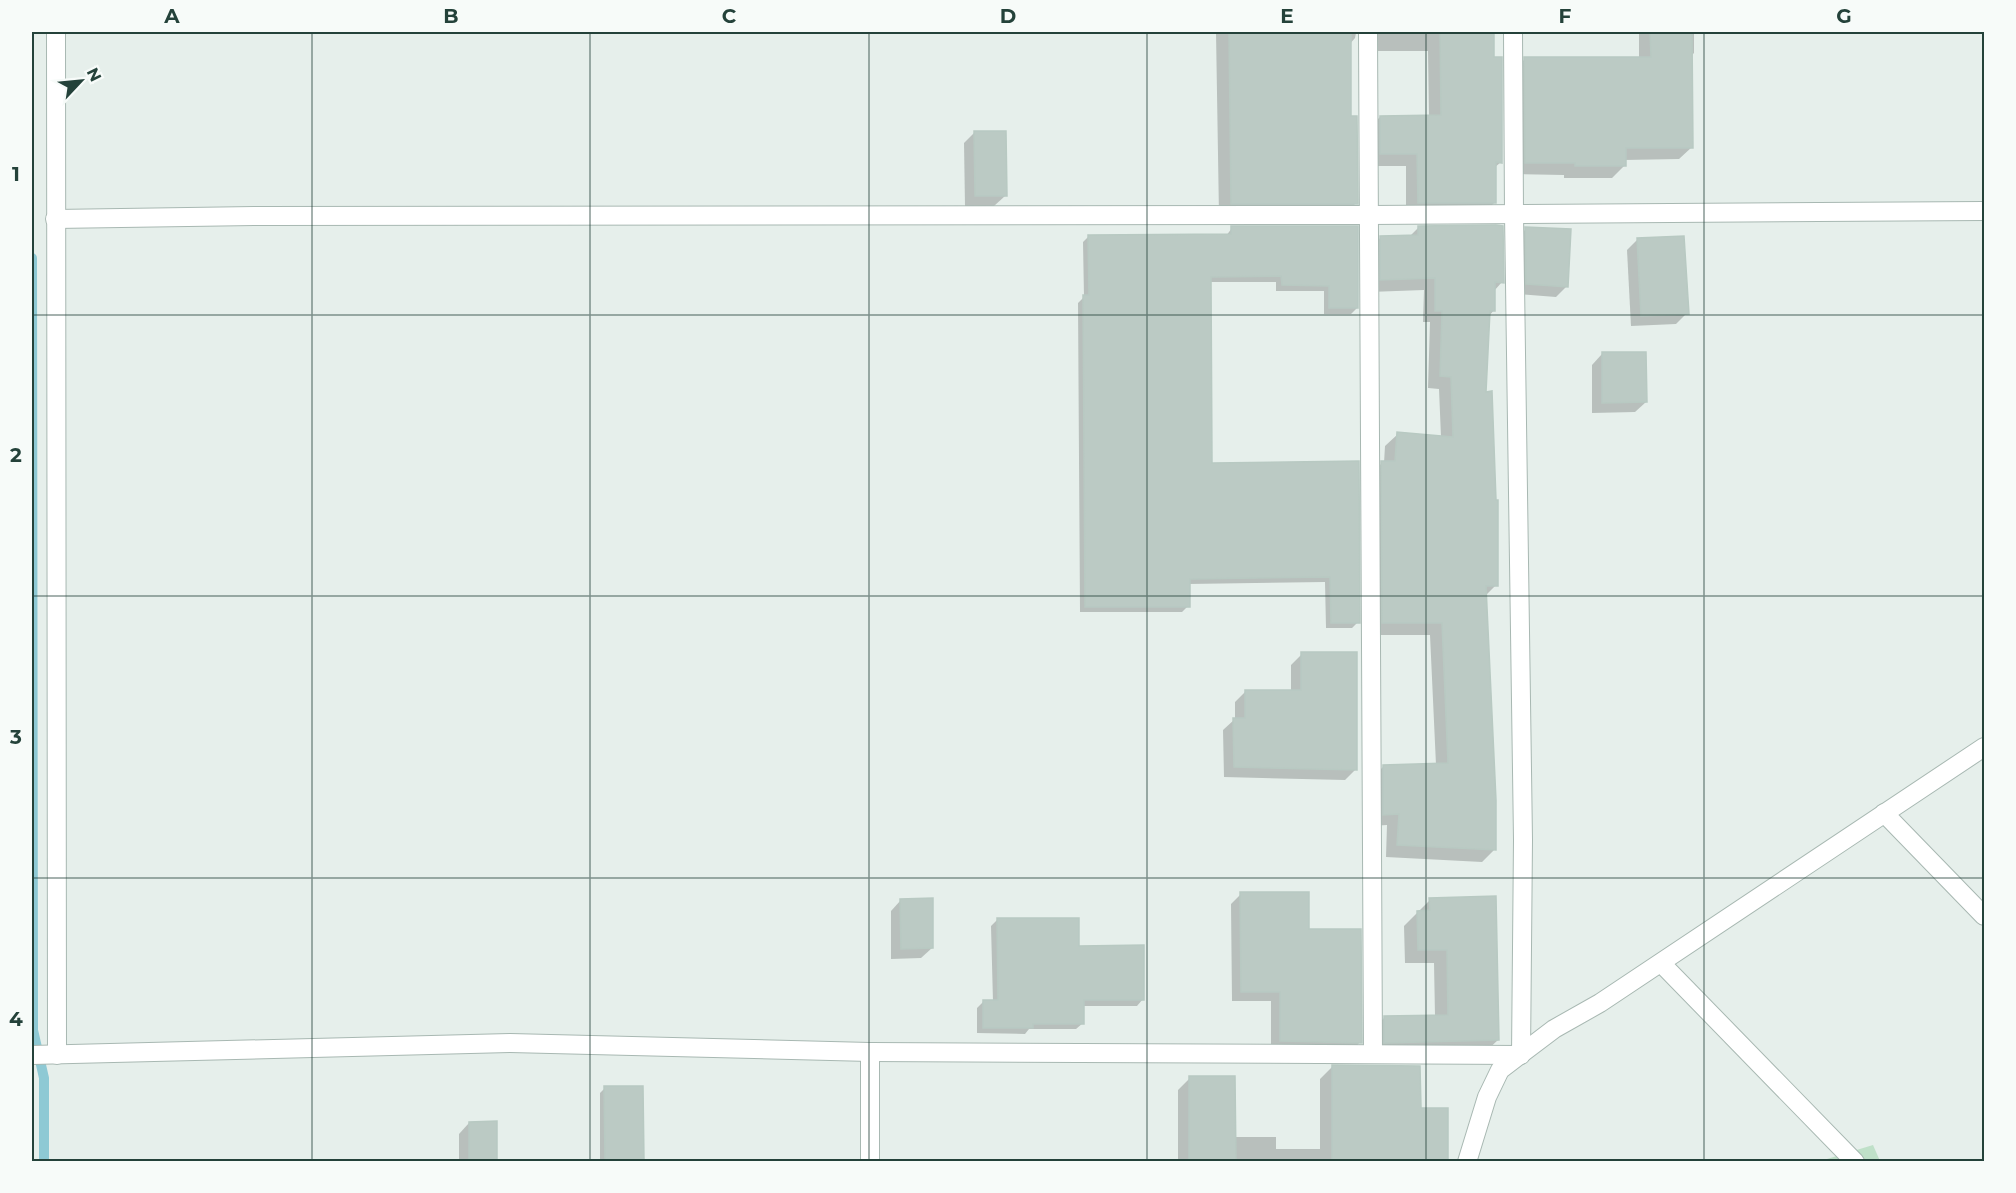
<svg xmlns="http://www.w3.org/2000/svg" width="2016" height="1193" font-family="Montserrat,sans-serif">
	<style>
		.green { fill: #bfe0c8 }
		.shadow { fill: #0003 }
		.lines { fill: none; stroke-linecap: round; stroke-linejoin: round }
		.stream { stroke: #8ec9d4; stroke-width: 10 }
		.building { fill: #bbcac4; stroke: #b8c9c2; stroke-width: 1.5 }
		.minor-casing { stroke: #a8b8b2; stroke-width: 20 }
		.minor { stroke: #fff; stroke-width: 18 }
		.grid { fill: none; stroke: #24423a; stroke-width: 1.5; stroke-opacity: 0.55 }
		.neatline { fill: none; stroke: #24423a; stroke-width: 2 }
		.grid-label { font-size: 20px; text-anchor: middle; font-weight: bold; fill: #24423a }
	</style>
	<rect width="100%" height="100%" fill="#e6efeb"/>
	<path class="green" d="M 1873,1145 L 1880,1161 L 1817,1162 Z"/>
	<g class="shadow">
		<path d="M 1216,32 L 1492,32 L 1492,59 L 1501,162 L 1494,168 L 1495,202 L 1482,215 L 1406,215 L 1406,166 L 1368,166 L 1368,129 L 1380,117 L 1429,117 L 1428,51 L 1367,51 L 1361,34 L 1356,33 L 1355,38 L 1349,45 L 1350,117 L 1356,203 L 1344,215 L 1219,216 Z"/>
		<path d="M 1639,32 L 1694,32 L 1694,53 L 1691,56 L 1692,147 L 1679,159 L 1624,160 L 1624,166 L 1612,178 L 1564,178 L 1564,175 L 1513,174 L 1513,71 L 1525,59 L 1639,58 Z"/>
		<path d="M 975,132 L 1005,196 L 994,206 L 965,206 L 964,143 Z"/>
		<path d="M 1419,227 L 1502,282 L 1494,291 L 1494,310 L 1489,316 L 1485,393 L 1496,585 L 1485,596 L 1494,850 L 1482,862 L 1386,857 L 1387,825 L 1371,826 L 1371,779 L 1383,767 L 1436,765 L 1430,635 L 1371,635 L 1370,475 L 1382,463 L 1384,463 L 1385,446 L 1398,434 L 1441,437 L 1439,389 L 1428,388 L 1430,322 L 1423,322 L 1424,290 L 1369,292 L 1369,250 L 1381,237 L 1409,237 Z"/>
		<path d="M 1232,228 L 1356,228 L 1357,308 L 1351,314 L 1324,314 L 1324,291 L 1276,291 L 1276,282 L 1209,282 L 1210,464 L 1357,463 L 1358,622 L 1352,628 L 1326,628 L 1325,582 L 1188,584 L 1188,606 L 1182,612 L 1080,612 L 1078,303 L 1084,297 L 1083,242 L 1089,236 L 1226,236 Z"/>
		<path d="M 1526,229 L 1567,286 L 1556,297 L 1516,294 L 1516,239 Z"/>
		<path d="M 1637,240 L 1687,313 L 1676,324 L 1631,326 L 1627,250 Z"/>
		<path d="M 1602,354 L 1646,402 L 1635,412 L 1592,413 L 1592,365 Z"/>
		<path d="M 1302,654 L 1356,769 L 1345,780 L 1224,777 L 1223,730 L 1235,719 L 1235,702 L 1245,692 L 1291,692 L 1291,665 Z"/>
		<path d="M 1241,894 L 1360,1042 L 1351,1052 L 1271,1050 L 1271,1001 L 1232,1001 L 1231,904 Z"/>
		<path d="M 901,900 L 932,948 L 921,958 L 891,959 L 891,911 Z"/>
		<path d="M 1430,900 L 1498,1040 L 1484,1053 L 1371,1056 L 1371,1031 L 1385,1017 L 1435,1016 L 1434,963 L 1405,963 L 1404,926 Z"/>
		<path d="M 998,919 L 1078,947 L 1143,999 L 1137,1006 L 1083,1006 L 1083,1023 L 1076,1029 L 1029,1029 L 1025,1034 L 977,1033 L 977,1008 L 983,1002 L 993,1002 L 991,926 Z"/>
		<path d="M 1332,1067 L 1419,1110 L 1447,1110 L 1447,1162 L 1178,1162 L 1178,1090 L 1190,1078 L 1234,1137 L 1276,1137 L 1276,1149 L 1320,1149 L 1320,1079 Z"/>
		<path d="M 605,1088 L 642,1088 L 642,1162 L 600,1162 L 600,1093 Z"/>
		<path d="M 469,1123 L 496,1123 L 496,1162 L 459,1162 L 459,1134 Z"/>
	</g>
	<g class="lines">
		<path class="stream" d="M 32,258 L 33,1030 L 44,1078 L 44,1162"/>
	</g>
	<g class="building">
		<path d="M 1229,32 L 1351,32 L 1351,116 L 1357,116 L 1358,204 L 1231,204 Z"/>
		<path d="M 1440,32 L 1494,32 L 1494,57 L 1502,57 L 1502,163 L 1496,162 L 1496,203 L 1418,203 L 1417,154 L 1380,154 L 1380,116 L 1441,115 Z"/>
		<path d="M 1650,32 L 1692,32 L 1693,148 L 1626,148 L 1626,166 L 1575,166 L 1575,163 L 1525,163 L 1524,57 L 1651,57 Z"/>
		<path d="M 974,131 L 1006,131 L 1007,196 L 975,196 Z"/>
		<path d="M 1496,225 L 1503,226 L 1504,283 L 1495,282 L 1495,311 L 1490,311 L 1486,392 L 1492,391 L 1496,500 L 1498,500 L 1498,586 L 1486,586 L 1496,800 L 1496,850 L 1397,845 L 1399,814 L 1383,815 L 1383,765 L 1448,763 L 1442,623 L 1382,623 L 1381,461 L 1395,461 L 1397,432 L 1453,437 L 1451,377 L 1440,376 L 1442,311 L 1435,311 L 1435,278 L 1380,280 L 1380,236 L 1418,235 L 1418,226 Z"/>
		<path d="M 1231,226 L 1358,226 L 1358,308 L 1329,308 L 1329,286 L 1282,285 L 1281,276 L 1211,277 L 1212,463 L 1359,461 L 1360,623 L 1331,623 L 1330,577 L 1190,579 L 1190,607 L 1085,607 L 1083,295 L 1089,295 L 1088,235 L 1231,234 Z"/>
		<path d="M 1525,227 L 1571,229 L 1568,287 L 1526,284 Z"/>
		<path d="M 1684,236 L 1689,314 L 1641,316 L 1637,238 Z"/>
		<path d="M 1602,352 L 1646,352 L 1647,402 L 1602,403 Z"/>
		<path d="M 1301,652 L 1357,652 L 1357,770 L 1234,767 L 1233,718 L 1245,718 L 1245,690 L 1301,690 Z"/>
		<path d="M 1240,892 L 1309,892 L 1309,929 L 1361,929 L 1362,1043 L 1280,1041 L 1280,992 L 1241,992 Z"/>
		<path d="M 1496,896 L 1499,1040 L 1384,1043 L 1384,1016 L 1448,1015 L 1447,950 L 1418,950 L 1417,911 L 1430,910 L 1429,898 Z"/>
		<path d="M 933,898 L 933,948 L 901,949 L 900,899 Z"/>
		<path d="M 997,918 L 1079,918 L 1079,946 L 1144,945 L 1144,1000 L 1084,1000 L 1084,1024 L 1033,1024 L 1033,1028 L 983,1028 L 983,1000 L 998,1000 Z"/>
		<path d="M 1332,1065 L 1420,1066 L 1421,1108 L 1448,1108 L 1448,1161 L 1332,1161 Z"/>
		<path d="M 1189,1076 L 1235,1076 L 1236,1161 L 1189,1161 Z"/>
		<path d="M 604,1086 L 643,1086 L 644,1161 L 605,1161 Z"/>
		<path d="M 497,1121 L 497,1161 L 469,1161 L 469,1122 Z"/>
	</g>
	<g class="lines">
		<g class="minor-casing">
			<g id="minor">
				<path d="M 56,32 L 57,1055"/>
				<path d="M 1368,32 L 1373,1054"/>
				<path d="M 55,219 L 254,216 L 1369,215 L 1984,211"/>
				<path d="M 1884,813 L 1984,916"/>
				<path d="M 1661,963 L 1855,1162"/>
				<path d="M 870,1052 L 870,1162"/>
				<path d="M 32,1055 L 510,1043 L 870,1052 L 1521,1055 L 1523,840 L 1514,214 L 1513,32"/>
				<path d="M 1467,1162 L 1487,1097 L 1500,1070 L 1554,1029 L 1600,1003 L 1984,747"/>
			</g>
		</g>
		<use href="#minor" class="minor"/>
	</g>
	<path class="grid" d="M 312,32 L 312,1162M 590,32 L 590,1162M 869,32 L 869,1162M 1147,32 L 1147,1162M 1426,32 L 1426,1162M 1704,32 L 1704,1162M 32,315 L 1984,315M 32,596 L 1984,596M 32,878 L 1984,878"/>
	<rect width="2016" height="1193" fill="none" stroke="#f7fbf9" stroke-width="66"/>
	<g transform="translate(81 81) rotate(64)" stroke="#f7fbf9" stroke-width="4.5" paint-order="stroke">
	<path d="M0-4.5L10 22L0 15L-10 22Z" fill="#24423a"/>
	<text y="-9" font-size="16" font-weight="bold" text-anchor="middle" fill="#24423a">N</text>
	</g>
	<rect x="33" y="33" width="1950" height="1127" class="neatline"/>
	<g class="grid-label">
		<text x="172" y="23">A</text>
		<text x="451" y="23">B</text>
		<text x="729" y="23">C</text>
		<text x="1008" y="23">D</text>
		<text x="1287" y="23">E</text>
		<text x="1565" y="23">F</text>
		<text x="1844" y="23">G</text>
		<text x="16" y="181">1</text>
		<text x="16" y="462">2</text>
		<text x="16" y="744">3</text>
		<text x="16" y="1026">4</text>
	</g>
</svg>
